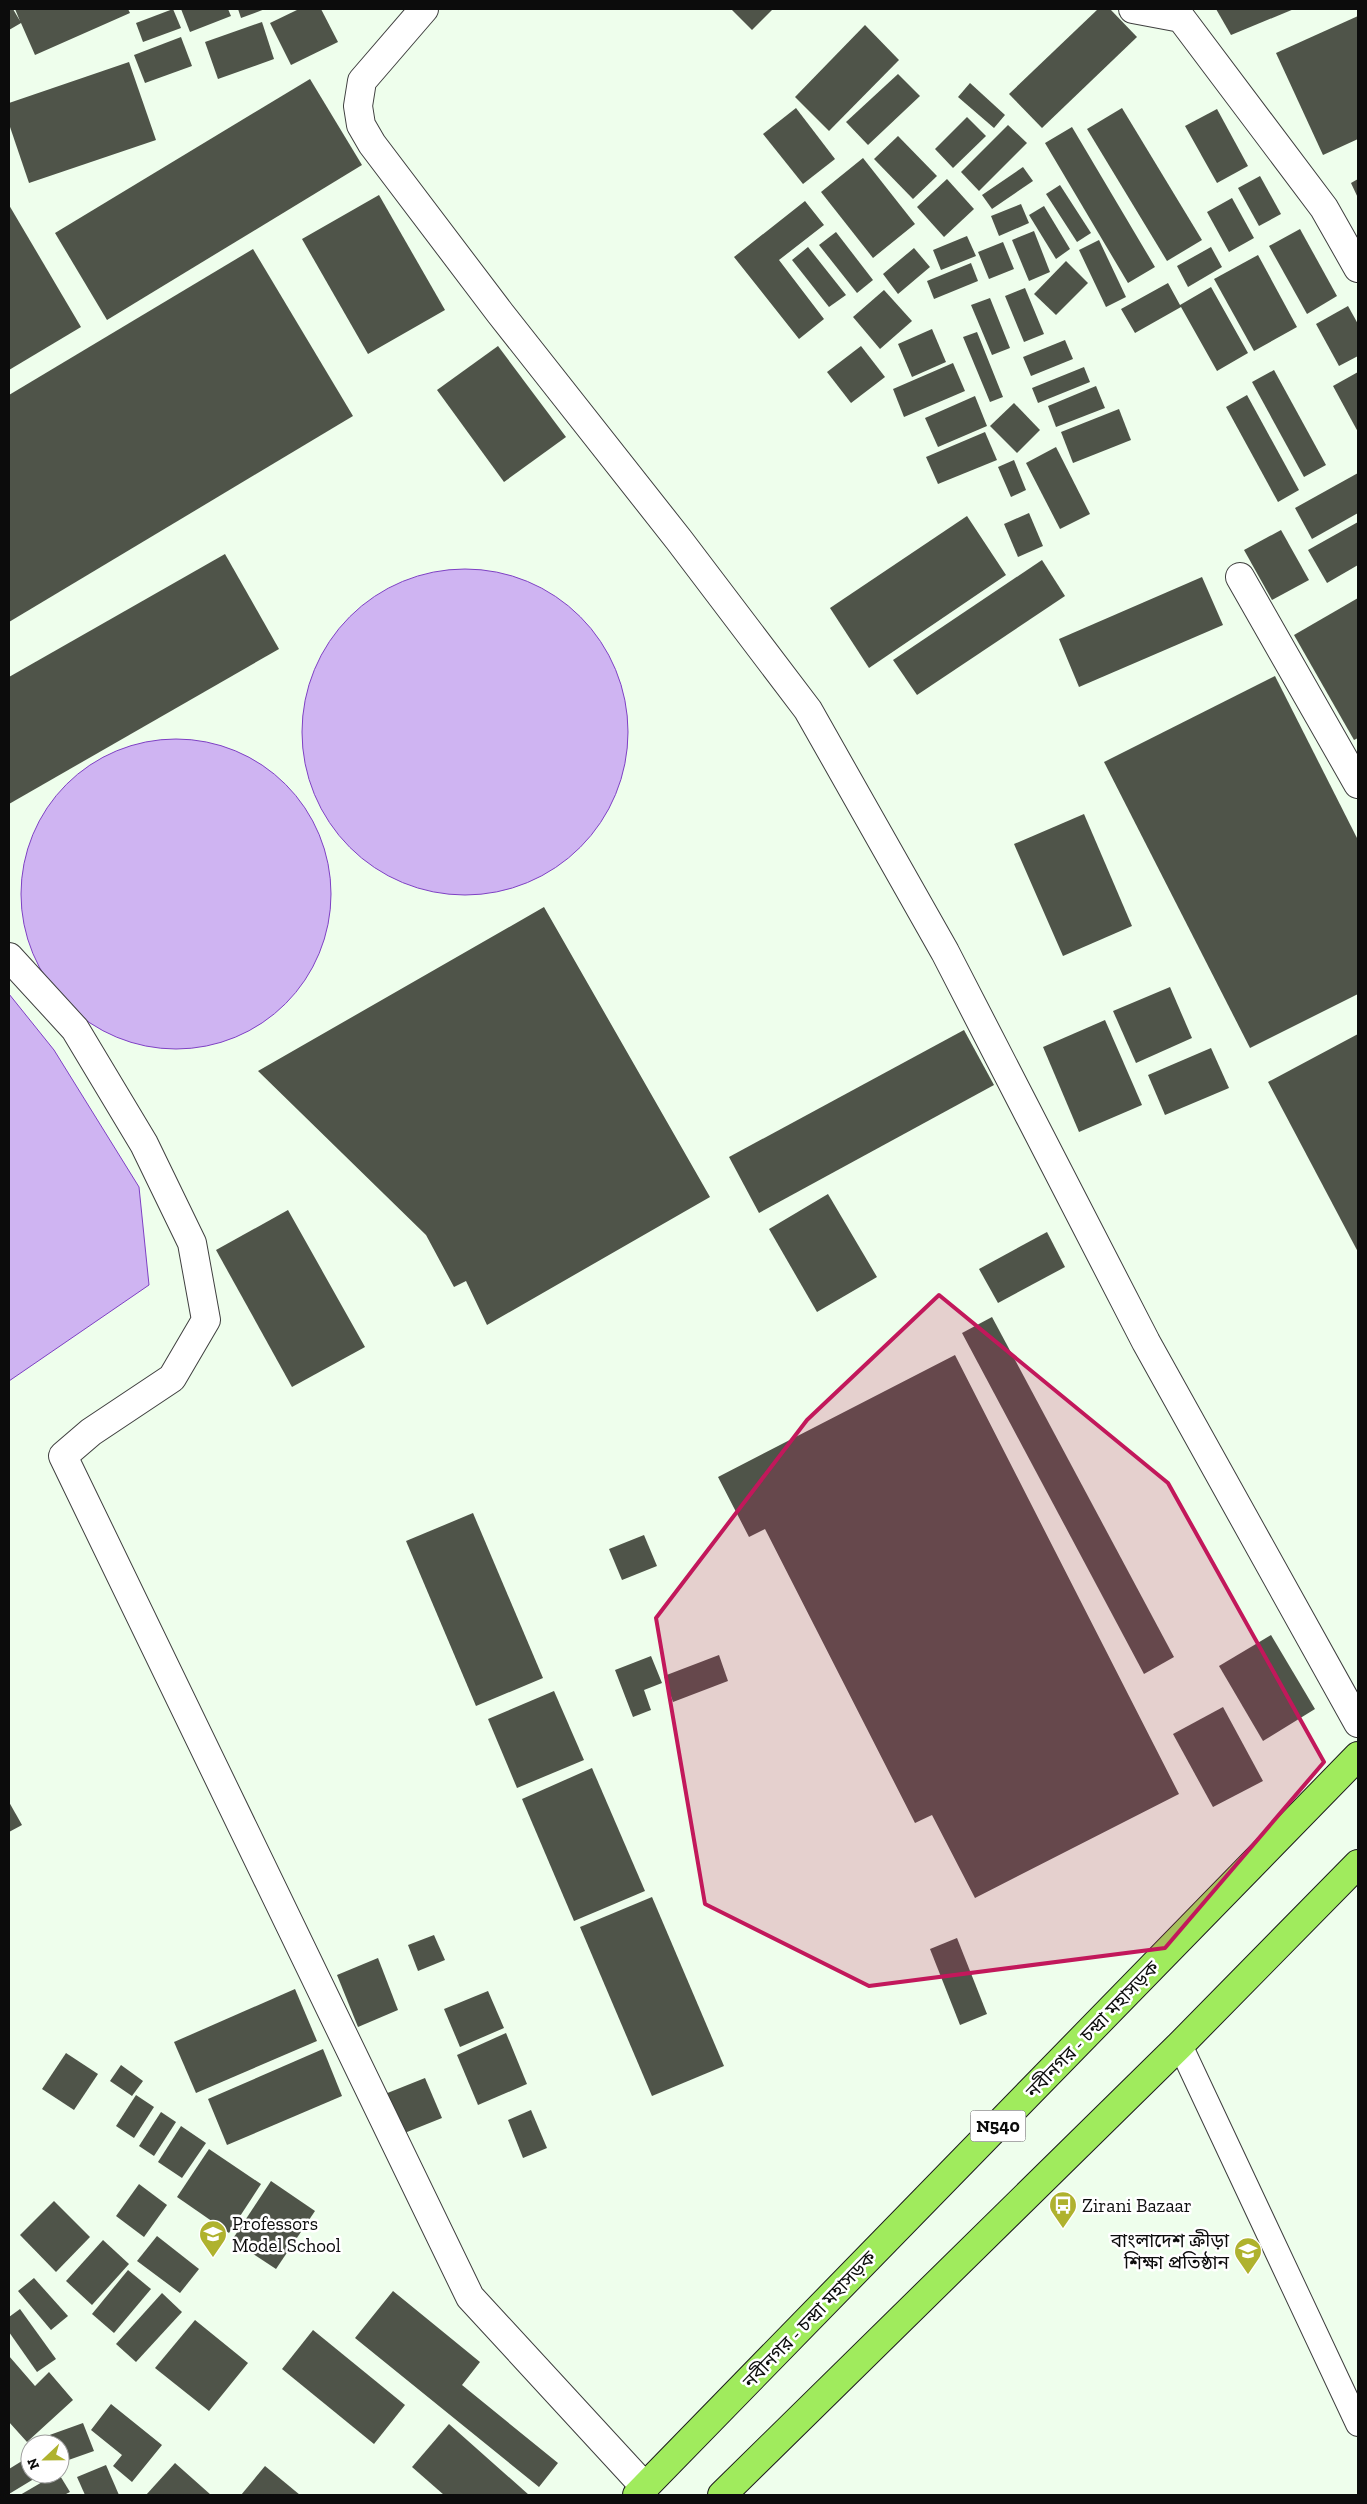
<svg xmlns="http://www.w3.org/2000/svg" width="1367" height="2504" font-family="'Zilla Slab','Noto Sans Bengali',serif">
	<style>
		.water { fill: #cfb4f2; stroke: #7e40c4 }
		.building { fill: #4f5449 }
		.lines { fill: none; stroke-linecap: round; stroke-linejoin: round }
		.lane-casing { stroke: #3f3f3f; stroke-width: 26 }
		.street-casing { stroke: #3f3f3f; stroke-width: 30 }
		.highway-casing { stroke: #1d1d1d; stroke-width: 30 }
		.lane { stroke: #fff; stroke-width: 24 }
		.street { stroke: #fff; stroke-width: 28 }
		.highway { stroke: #a0eb5d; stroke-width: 28 }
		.marked { fill: #c2185b; fill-opacity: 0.2; stroke: #c2185b; stroke-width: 4; stroke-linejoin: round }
		.labels { text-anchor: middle; stroke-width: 5; stroke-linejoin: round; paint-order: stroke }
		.shield { fill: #fff; stroke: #555; stroke-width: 1 }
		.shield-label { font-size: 18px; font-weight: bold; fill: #0c0c0c }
		.street-label { font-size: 19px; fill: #0c0c0c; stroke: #fff }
		.poi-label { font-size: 19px; fill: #0c0c0c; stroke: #fff; text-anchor: start }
	</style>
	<rect width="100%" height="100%" fill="#eefeec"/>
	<g class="water">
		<circle cx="465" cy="732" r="163"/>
		<circle cx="176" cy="894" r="155"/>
		<path d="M 9,994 L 54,1050 L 139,1187 L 149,1285 L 9,1381 Z"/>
	</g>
	<g class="building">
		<path d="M 9,9 L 13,9 L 20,21 L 15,9 L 128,9 L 130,13 L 35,55 L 21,23 L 9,30 Z"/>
		<path d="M 173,9 L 181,28 L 143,42 L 136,23 Z"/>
		<path d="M 181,9 L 228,9 L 231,16 L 190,32 Z"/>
		<path d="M 238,9 L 265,9 L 241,18 Z"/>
		<path d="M 299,9 L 321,9 L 338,42 L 291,65 L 270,23 Z"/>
		<path d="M 731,9 L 773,9 L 752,30 Z"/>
		<path d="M 1098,9 L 1110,9 L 1137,37 L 1042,128 L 1009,94 Z"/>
		<path d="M 1216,9 L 1294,9 L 1231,35 Z"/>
		<path d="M 1358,16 L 1358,139 L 1323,155 L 1276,53 Z"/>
		<path d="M 262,22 L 274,59 L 218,79 L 205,42 Z"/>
		<path d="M 865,25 L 899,60 L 829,131 L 795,97 Z"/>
		<path d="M 181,37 L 192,66 L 145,83 L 134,55 Z"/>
		<path d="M 129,62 L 156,140 L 29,183 L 9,124 L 9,103 Z"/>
		<path d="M 898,74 L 920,96 L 868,145 L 846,122 Z"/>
		<path d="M 310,79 L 362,165 L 107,320 L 55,233 Z"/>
		<path d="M 970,83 L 1005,115 L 994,128 L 958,97 Z"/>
		<path d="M 796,108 L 835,159 L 803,184 L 763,134 Z"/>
		<path d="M 1122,108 L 1202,240 L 1167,261 L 1087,129 Z"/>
		<path d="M 1217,109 L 1248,166 L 1217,183 L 1185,126 Z"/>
		<path d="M 967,117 L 986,136 L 953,168 L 935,149 Z"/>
		<path d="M 1008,125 L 1027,143 L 979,191 L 961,172 Z"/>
		<path d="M 1072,127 L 1155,267 L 1128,283 L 1045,143 Z"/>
		<path d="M 898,136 L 937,176 L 913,199 L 874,159 Z"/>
		<path d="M 863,158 L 915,224 L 873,258 L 821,192 Z"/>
		<path d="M 1023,167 L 1033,181 L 992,209 L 982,195 Z"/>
		<path d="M 1260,176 L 1281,214 L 1259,226 L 1238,188 Z"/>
		<path d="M 947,179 L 974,209 L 944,237 L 917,207 Z"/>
		<path d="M 1358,179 L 1358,198 L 1351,183 Z"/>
		<path d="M 1060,185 L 1091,233 L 1077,242 L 1046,194 Z"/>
		<path d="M 379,195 L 445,310 L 368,354 L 302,239 Z"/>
		<path d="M 1232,198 L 1254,238 L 1229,252 L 1207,212 Z"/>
		<path d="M 805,201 L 824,225 L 779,260 L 824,319 L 799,339 L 734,257 Z"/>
		<path d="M 1021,204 L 1029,223 L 999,236 L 991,216 Z"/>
		<path d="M 9,205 L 81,327 L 9,370 Z"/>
		<path d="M 1044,206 L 1070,249 L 1056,259 L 1029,215 Z"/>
		<path d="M 1300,229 L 1337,296 L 1307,314 L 1269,246 Z"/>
		<path d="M 1034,231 L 1050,272 L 1029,281 L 1012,240 Z"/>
		<path d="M 836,232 L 873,280 L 857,293 L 819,245 Z"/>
		<path d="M 967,236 L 976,256 L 941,270 L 933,250 Z"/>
		<path d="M 1099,240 L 1126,297 L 1106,307 L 1079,250 Z"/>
		<path d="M 1003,242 L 1014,269 L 989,279 L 978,252 Z"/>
		<path d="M 808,247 L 846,295 L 829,307 L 792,260 Z"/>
		<path d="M 1211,247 L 1222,267 L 1188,287 L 1177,266 Z"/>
		<path d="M 914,248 L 930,267 L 898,294 L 883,274 Z"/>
		<path d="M 253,249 L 353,416 L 9,622 L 9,395 Z"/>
		<path d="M 1258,255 L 1297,327 L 1254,351 L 1214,279 Z"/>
		<path d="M 1066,261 L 1088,283 L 1056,315 L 1034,294 Z"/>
		<path d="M 971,263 L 978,281 L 934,299 L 927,281 Z"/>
		<path d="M 1168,283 L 1180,305 L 1211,287 L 1248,353 L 1217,371 L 1181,307 L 1135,333 L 1121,309 Z"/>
		<path d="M 1025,288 L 1044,334 L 1024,342 L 1005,296 Z"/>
		<path d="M 884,290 L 912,321 L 880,349 L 853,317 Z"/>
		<path d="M 990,298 L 1010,348 L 992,355 L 971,305 Z"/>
		<path d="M 1348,306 L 1358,324 L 1358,356 L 1339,366 L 1316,324 Z"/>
		<path d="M 932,329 L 946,362 L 912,377 L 898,344 Z"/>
		<path d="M 977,332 L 1003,397 L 990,402 L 963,337 Z"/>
		<path d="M 1065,340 L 1073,359 L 1031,376 L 1023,357 Z"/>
		<path d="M 498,346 L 566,437 L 504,482 L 437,390 Z"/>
		<path d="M 861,346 L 885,377 L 851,403 L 827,372 Z"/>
		<path d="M 953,363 L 965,391 L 904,417 L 893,389 Z"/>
		<path d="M 1084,367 L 1090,382 L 1038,403 L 1032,388 Z"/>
		<path d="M 1274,370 L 1326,465 L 1304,477 L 1252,382 Z"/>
		<path d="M 1358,372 L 1358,432 L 1333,386 Z"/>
		<path d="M 1096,386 L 1105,408 L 1056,427 L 1048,406 Z"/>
		<path d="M 1247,395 L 1299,490 L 1278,502 L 1226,407 Z"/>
		<path d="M 975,396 L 987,426 L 938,447 L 925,418 Z"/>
		<path d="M 1014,403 L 1040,430 L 1017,453 L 990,426 Z"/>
		<path d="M 1119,409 L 1131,440 L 1073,463 L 1061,432 Z"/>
		<path d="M 985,432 L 997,460 L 938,484 L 926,457 Z"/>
		<path d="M 1056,447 L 1090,514 L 1060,529 L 1026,463 Z"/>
		<path d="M 1014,460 L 1026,490 L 1011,497 L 998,467 Z"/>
		<path d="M 1358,473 L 1358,513 L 1312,539 L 1295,508 Z"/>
		<path d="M 1029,513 L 1043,546 L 1018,557 L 1004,524 Z"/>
		<path d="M 967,516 L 1006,575 L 869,668 L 830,608 Z"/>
		<path d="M 1358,522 L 1358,565 L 1327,583 L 1308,550 Z"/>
		<path d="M 1281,530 L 1309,580 L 1272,600 L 1244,550 Z"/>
		<path d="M 225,554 L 279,649 L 9,804 L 9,677 Z"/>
		<path d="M 1042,560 L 1065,596 L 917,695 L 893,660 Z"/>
		<path d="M 1202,577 L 1223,625 L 1079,687 L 1059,639 Z"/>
		<path d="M 1358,598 L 1358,738 L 1354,740 L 1294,635 Z"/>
		<path d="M 1275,676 L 1358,840 L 1358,994 L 1250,1048 L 1104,762 Z"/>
		<path d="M 1084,814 L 1132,926 L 1063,956 L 1014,844 Z"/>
		<path d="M 544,907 L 710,1197 L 487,1325 L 466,1281 L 454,1287 L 426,1235 L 258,1071 Z"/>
		<path d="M 1170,987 L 1192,1038 L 1136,1063 L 1113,1011 Z"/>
		<path d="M 1105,1020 L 1142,1105 L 1079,1132 L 1043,1047 Z"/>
		<path d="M 964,1030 L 994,1085 L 759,1213 L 729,1157 Z"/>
		<path d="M 1358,1034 L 1358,1252 L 1268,1082 Z"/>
		<path d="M 1211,1048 L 1229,1088 L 1165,1115 L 1148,1075 Z"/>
		<path d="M 828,1194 L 877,1277 L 817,1312 L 769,1229 Z"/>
		<path d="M 288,1210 L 365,1347 L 292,1387 L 216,1250 Z"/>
		<path d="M 1047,1232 L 1065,1267 L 998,1303 L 979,1269 Z"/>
		<path d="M 992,1317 L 1174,1657 L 1144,1674 L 962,1333 Z"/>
		<path d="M 955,1355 L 1179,1794 L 975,1898 L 932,1815 L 915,1823 L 765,1529 L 749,1537 L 718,1477 Z"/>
		<path d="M 473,1513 L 543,1678 L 476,1706 L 406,1541 Z"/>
		<path d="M 644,1535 L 657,1566 L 622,1580 L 609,1549 Z"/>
		<path d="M 1271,1635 L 1315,1709 L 1263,1741 L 1219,1666 Z"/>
		<path d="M 719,1655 L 728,1681 L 673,1702 L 664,1676 Z"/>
		<path d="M 651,1656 L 662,1683 L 644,1690 L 651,1710 L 633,1717 L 615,1670 Z"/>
		<path d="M 554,1691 L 584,1760 L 517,1788 L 488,1719 Z"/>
		<path d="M 1223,1707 L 1263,1781 L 1213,1807 L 1173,1734 Z"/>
		<path d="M 592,1768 L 645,1891 L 574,1921 L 522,1799 Z"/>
		<path d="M 9,1802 L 22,1825 L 9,1832 Z"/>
		<path d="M 652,1897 L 724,2066 L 652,2096 L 580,1927 Z"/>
		<path d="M 434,1935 L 445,1960 L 418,1971 L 408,1945 Z"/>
		<path d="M 957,1938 L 987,2014 L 960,2025 L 930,1949 Z"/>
		<path d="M 378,1958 L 398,2010 L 358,2027 L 337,1975 Z"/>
		<path d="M 295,1989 L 317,2041 L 196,2093 L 174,2042 Z"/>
		<path d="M 488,1991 L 504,2028 L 460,2047 L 444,2009 Z"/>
		<path d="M 506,2033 L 527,2084 L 478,2105 L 457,2055 Z"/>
		<path d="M 323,2049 L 342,2096 L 227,2145 L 208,2099 Z"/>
		<path d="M 66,2053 L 98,2074 L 74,2110 L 42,2089 Z"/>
		<path d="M 121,2065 L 143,2081 L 132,2096 L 110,2081 Z"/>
		<path d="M 425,2078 L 442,2118 L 402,2134 L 385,2094 Z"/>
		<path d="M 136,2095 L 154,2107 L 134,2138 L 116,2126 Z"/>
		<path d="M 531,2110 L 547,2148 L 523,2158 L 508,2120 Z"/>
		<path d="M 161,2112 L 176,2122 L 154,2156 L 139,2146 Z"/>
		<path d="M 181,2126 L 206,2143 L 182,2178 L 158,2162 Z"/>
		<path d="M 209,2149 L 261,2184 L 229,2233 L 177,2197 Z"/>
		<path d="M 271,2181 L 315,2211 L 276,2269 L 232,2240 Z"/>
		<path d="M 139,2184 L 167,2205 L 144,2237 L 116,2216 Z"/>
		<path d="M 54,2201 L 90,2237 L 56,2272 L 20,2235 Z"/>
		<path d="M 157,2236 L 199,2269 L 180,2293 L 137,2261 Z"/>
		<path d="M 103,2240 L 129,2264 L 92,2305 L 66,2281 Z"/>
		<path d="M 128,2270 L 151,2289 L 114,2333 L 92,2314 Z"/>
		<path d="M 34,2278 L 68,2316 L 51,2330 L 18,2291 Z"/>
		<path d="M 393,2291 L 480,2362 L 462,2385 L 558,2463 L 539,2487 L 355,2338 Z"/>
		<path d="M 162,2293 L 182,2312 L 136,2362 L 116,2344 Z"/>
		<path d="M 20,2309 L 56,2359 L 37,2372 L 9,2332 L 9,2317 Z"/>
		<path d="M 195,2320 L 248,2363 L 209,2411 L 155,2368 Z"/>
		<path d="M 313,2330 L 405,2405 L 374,2444 L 282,2369 Z"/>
		<path d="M 9,2356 L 35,2386 L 49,2372 L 73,2400 L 27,2442 L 9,2422 Z"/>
		<path d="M 111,2404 L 162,2445 L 132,2482 L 113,2466 L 122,2455 L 91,2430 Z"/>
		<path d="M 83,2423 L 94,2451 L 60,2463 L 60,2444 L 47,2444 L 44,2437 Z"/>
		<path d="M 449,2424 L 529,2495 L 444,2495 L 412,2467 Z"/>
		<path d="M 30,2456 L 30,2474 L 42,2474 L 9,2494 L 9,2469 Z"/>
		<path d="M 175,2463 L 211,2495 L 146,2495 Z"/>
		<path d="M 106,2465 L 119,2495 L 85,2495 L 77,2477 Z"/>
		<path d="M 265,2466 L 300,2495 L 241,2495 Z"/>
		<path d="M 56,2474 L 59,2474 L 70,2492 L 64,2495 L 20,2495 Z"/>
	</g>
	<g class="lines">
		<g class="lane-casing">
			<path id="lane" d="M 1180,2045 L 1358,2424"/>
		</g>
		<g class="street-casing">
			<g id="street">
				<path d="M 424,9 L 362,81 L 358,106 L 361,125 L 372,144 L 500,313 L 679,540 L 808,710 L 945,952 L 1146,1342 L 1358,1723"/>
				<path d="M 1133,9 L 1181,18 L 1324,208 L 1358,268"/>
				<path d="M 1240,577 L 1358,784"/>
				<path d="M 9,957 L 75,1029 L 144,1144 L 192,1243 L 206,1320 L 172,1378 L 91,1432 L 63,1456 L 470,2297 L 645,2487"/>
			</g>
		</g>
		<g class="highway-casing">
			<g id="highway">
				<path d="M 637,2495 L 1358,1756"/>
				<path d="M 722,2495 L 1180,2045 L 1358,1864"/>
			</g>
		</g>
		<use href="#lane" class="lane"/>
		<use href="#street" class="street"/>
		<use href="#highway" class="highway"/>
	</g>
	<path class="marked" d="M 939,1295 L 1168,1483 L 1324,1762 L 1165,1948 L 869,1986 L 705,1904 L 656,1618 L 807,1420 Z"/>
	<defs>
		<g id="bus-pin" transform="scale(1.4375)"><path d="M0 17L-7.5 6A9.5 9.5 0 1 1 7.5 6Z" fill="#afb22e" stroke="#fff"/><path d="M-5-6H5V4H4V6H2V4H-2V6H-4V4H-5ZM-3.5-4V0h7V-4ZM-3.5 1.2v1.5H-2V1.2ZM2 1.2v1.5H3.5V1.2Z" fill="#fff"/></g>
		<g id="school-pin" transform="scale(1.4375)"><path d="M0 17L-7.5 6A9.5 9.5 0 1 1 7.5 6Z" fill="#afb22e" stroke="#fff"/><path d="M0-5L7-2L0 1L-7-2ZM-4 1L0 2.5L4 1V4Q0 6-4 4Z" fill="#fff"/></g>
		<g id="university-pin" transform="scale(1.4375)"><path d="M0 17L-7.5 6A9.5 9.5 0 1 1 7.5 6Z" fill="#afb22e" stroke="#fff"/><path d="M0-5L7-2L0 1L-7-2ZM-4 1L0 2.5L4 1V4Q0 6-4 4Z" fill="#fff"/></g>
	</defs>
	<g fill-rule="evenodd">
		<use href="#bus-pin" x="1063" y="2205"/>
		<use href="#school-pin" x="213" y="2234"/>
		<use href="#university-pin" x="1248" y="2251"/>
	</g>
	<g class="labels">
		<rect class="shield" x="970.5" y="2110.5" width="55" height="31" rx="4"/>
		<g class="shield-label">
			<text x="998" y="2132">N540</text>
		</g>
		<g class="street-label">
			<text transform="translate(1092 2029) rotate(-46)" y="7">নবীনগর - চন্দ্রা মহাসড়ক</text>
			<text transform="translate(809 2319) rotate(-46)" y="7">নবীনগর - চন্দ্রা মহাসড়ক</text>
		</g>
		<g class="poi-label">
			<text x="1082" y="2212">Zirani Bazaar</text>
			<text x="232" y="2230">Professors<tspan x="232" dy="22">Model School</tspan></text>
			<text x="1229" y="2247" text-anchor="end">বাংলাদেশ ক্রীড়া<tspan x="1229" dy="22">শিক্ষা প্রতিষ্ঠান</tspan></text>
		</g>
	</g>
	<rect width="1367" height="2504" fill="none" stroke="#0c0c0c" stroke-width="20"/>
	<g transform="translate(45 2459) rotate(248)"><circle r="24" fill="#ffffff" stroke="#9e9e9e"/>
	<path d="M0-4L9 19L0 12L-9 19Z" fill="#afb22e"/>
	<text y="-8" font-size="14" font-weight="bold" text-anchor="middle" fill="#0c0c0c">N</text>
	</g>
</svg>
